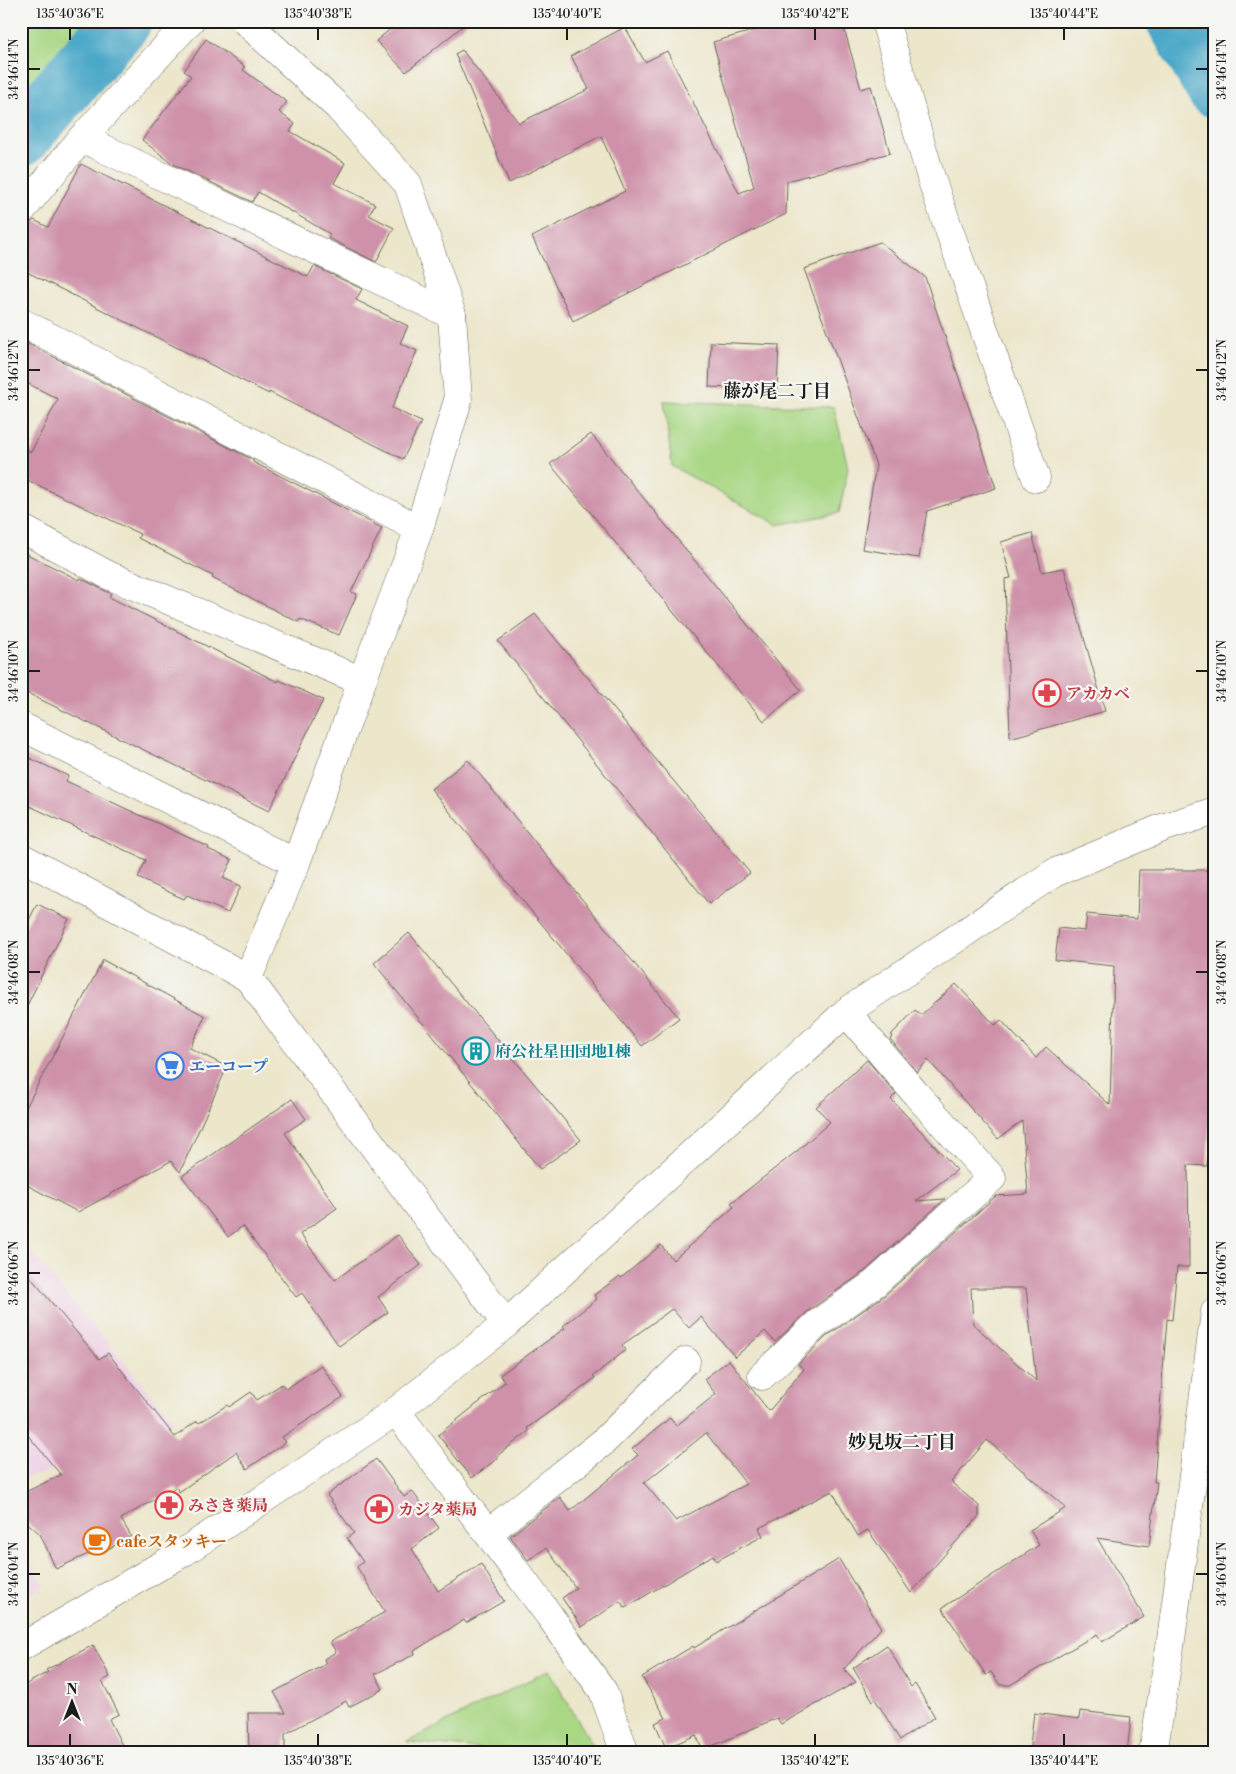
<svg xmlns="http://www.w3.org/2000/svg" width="1236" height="1774" font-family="'Libre Bodoni','Noto Serif JP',serif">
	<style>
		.built { fill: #efd0e6 }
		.green { fill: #a9d784; stroke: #627a50 }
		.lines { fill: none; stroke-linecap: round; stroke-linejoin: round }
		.river { stroke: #4aa7c8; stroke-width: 59 }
		.building { fill: #ce91a9; fill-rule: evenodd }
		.minor-casing { stroke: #656359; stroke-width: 29 }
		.minor { stroke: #fff; stroke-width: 28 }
		.ticks { fill: none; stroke: #1c1c1c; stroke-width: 2 }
		.labels { text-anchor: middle; stroke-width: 4.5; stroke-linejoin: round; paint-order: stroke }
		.health-label { font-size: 16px; font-weight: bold; fill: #be3a42; stroke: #f6f6f2; text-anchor: start }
		.culture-label { font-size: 16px; font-weight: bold; fill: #0d838f; stroke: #f6f6f2; text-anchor: start }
		.shop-label { font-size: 16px; font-weight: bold; fill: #366cbe; stroke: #f6f6f2; text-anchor: start }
		.food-label { font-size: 16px; font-weight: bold; fill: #c56008; stroke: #f6f6f2; text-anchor: start }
		.neighbourhood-label { font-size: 18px; font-weight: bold; fill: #1c1c1c; stroke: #f6f6f2 }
		.neatline { fill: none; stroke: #1c1c1c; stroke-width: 2 }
		.ticks-label { font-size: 12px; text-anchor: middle; fill: #1c1c1c }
	</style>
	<rect width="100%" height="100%" fill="#f6f6f2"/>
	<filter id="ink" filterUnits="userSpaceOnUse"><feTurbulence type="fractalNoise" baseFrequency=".02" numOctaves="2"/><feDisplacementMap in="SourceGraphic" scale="10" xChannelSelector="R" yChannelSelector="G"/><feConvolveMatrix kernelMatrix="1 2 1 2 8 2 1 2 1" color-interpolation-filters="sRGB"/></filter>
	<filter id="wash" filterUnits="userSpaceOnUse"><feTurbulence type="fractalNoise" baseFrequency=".0096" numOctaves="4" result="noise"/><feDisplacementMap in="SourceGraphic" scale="20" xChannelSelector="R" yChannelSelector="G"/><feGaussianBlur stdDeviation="1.12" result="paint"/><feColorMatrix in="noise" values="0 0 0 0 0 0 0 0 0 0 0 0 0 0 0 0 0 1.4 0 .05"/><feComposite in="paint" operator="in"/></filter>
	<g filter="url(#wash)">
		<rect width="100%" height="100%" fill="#ece6cb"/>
		<g class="built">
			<path d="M 29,1251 L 172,1419 L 148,1443 L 21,1479 L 21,1257 Z"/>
			<path d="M 21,1547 L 44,1585 L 21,1600 Z"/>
		</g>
		<g class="green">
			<path d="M 21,21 L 112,21 L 21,123 Z"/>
			<path d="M 664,401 L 834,407 L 848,468 L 839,513 L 778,525 L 672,466 Z"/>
			<path d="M 549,1670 L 597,1753 L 520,1753 L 407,1742 Z"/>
		</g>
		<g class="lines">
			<g class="river">
				<path d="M 1176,21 L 1215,88"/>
				<path d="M 21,137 L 122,21"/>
			</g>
		</g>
		<g id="blocks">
			<g class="building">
				<path d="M 400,21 L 469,21 L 406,72 L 376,41 Z"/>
				<path d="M 788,21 L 842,21 L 861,89 L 871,86 L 890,153 L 787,181 L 786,214 L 573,321 L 532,237 L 625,191 L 601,136 L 509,183 L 455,54 L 462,50 L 519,123 L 589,89 L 571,56 L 625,27 L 645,62 L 667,51 L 739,193 L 754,187 L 713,42 Z"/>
				<path d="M 206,39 L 245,67 L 243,70 L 287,102 L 279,112 L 295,124 L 290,131 L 345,163 L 334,183 L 375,204 L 369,215 L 394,228 L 376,262 L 328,238 L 330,234 L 258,192 L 252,202 L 173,164 L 142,140 L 191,76 L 184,71 Z"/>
				<path d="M 81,164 L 308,277 L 314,266 L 362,289 L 356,300 L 408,326 L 400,343 L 417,351 L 392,408 L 421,422 L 403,459 L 269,392 L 269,394 L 21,269 L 21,226 L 27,225 L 34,220 L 48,227 Z"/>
				<path d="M 880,242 L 925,277 L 996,488 L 927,511 L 919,558 L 862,549 L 876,465 L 804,269 Z"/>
				<path d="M 21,340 L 253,460 L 253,462 L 382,528 L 351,592 L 357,594 L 339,635 L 300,619 L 298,622 L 212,578 L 213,576 L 138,538 L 140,534 L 21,477 L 21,447 L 31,452 L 58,399 L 21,380 Z"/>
				<path d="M 711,342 L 779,345 L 777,390 L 709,387 Z"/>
				<path d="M 591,434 L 801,690 L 764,721 L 550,464 Z"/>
				<path d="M 1032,533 L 1042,572 L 1064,568 L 1105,711 L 1010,738 L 1005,579 L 1011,578 L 1001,542 Z"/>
				<path d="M 21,551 L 79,580 L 80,578 L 111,594 L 109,597 L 278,682 L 279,680 L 323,700 L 269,811 L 21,690 Z"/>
				<path d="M 535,614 L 750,873 L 709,904 L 498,641 Z"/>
				<path d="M 21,754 L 68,776 L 66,781 L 209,847 L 208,849 L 232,860 L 223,878 L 241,886 L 228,913 L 187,895 L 184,899 L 138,878 L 146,860 L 21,802 Z"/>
				<path d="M 468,760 L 679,1018 L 642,1046 L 431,789 Z"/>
				<path d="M 1139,870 L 1215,870 L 1215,1025 L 1207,1166 L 1188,1165 L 1189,1267 L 1177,1267 L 1172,1320 L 1167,1319 L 1154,1482 L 1157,1482 L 1149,1546 L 1097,1538 L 1144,1617 L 1102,1642 L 1097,1634 L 1010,1685 L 1000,1685 L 991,1672 L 986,1675 L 942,1608 L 1039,1545 L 1030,1530 L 1066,1508 L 987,1440 L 951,1482 L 979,1506 L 979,1516 L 911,1593 L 868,1530 L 858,1536 L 832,1491 L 759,1528 L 763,1536 L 716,1561 L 713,1555 L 625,1608 L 620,1601 L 582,1627 L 562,1598 L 576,1588 L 546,1548 L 528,1560 L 510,1536 L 560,1497 L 570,1511 L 638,1455 L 632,1449 L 670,1418 L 676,1426 L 716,1394 L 704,1379 L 729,1360 L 769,1411 L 804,1369 L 798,1364 L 827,1336 L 885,1295 L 996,1196 L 1028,1194 L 1022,1121 L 998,1139 L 928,1060 L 917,1072 L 890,1039 L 893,1036 L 891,1035 L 915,1010 L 921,1015 L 956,984 L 995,1025 L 1001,1020 L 1036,1058 L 1046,1047 L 1110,1105 L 1114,966 L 1055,960 L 1059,928 L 1085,931 L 1087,914 L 1137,919 ZM 971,1288 L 1026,1288 L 1036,1381 L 973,1324 ZM 706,1433 L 746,1484 L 676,1521 L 644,1483 Z"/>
				<path d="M 37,904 L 69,919 L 21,1018 L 21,936 Z"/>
				<path d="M 409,933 L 581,1140 L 540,1169 L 374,963 Z"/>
				<path d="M 103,960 L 205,1016 L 190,1048 L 227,1067 L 180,1172 L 171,1161 L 78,1212 L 21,1182 L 21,1117 Z"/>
				<path d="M 867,1060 L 896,1094 L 891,1099 L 957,1170 L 916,1201 L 945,1199 L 865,1271 L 808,1311 L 775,1342 L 765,1331 L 735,1357 L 701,1317 L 689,1328 L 672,1309 L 622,1345 L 626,1350 L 593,1376 L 595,1378 L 574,1394 L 527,1428 L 529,1431 L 497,1456 L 498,1458 L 472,1478 L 438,1435 L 505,1382 L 500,1375 L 565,1328 L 563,1326 L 597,1299 L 594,1295 L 620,1276 L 621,1278 L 661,1245 L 673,1260 L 734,1207 L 731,1203 L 797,1151 L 830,1122 L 816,1107 Z"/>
				<path d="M 292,1099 L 306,1119 L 285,1133 L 337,1208 L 300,1234 L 335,1280 L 398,1235 L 421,1265 L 378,1297 L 388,1312 L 339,1346 L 302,1293 L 296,1297 L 243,1226 L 228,1237 L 182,1176 Z"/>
				<path d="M 21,1266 L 99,1359 L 108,1353 L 175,1437 L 197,1421 L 199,1423 L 227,1405 L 229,1407 L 251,1392 L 257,1400 L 282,1384 L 286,1389 L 321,1365 L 343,1397 L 282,1437 L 286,1442 L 247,1469 L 236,1452 L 179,1492 L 176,1487 L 121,1519 L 131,1536 L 105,1551 L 103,1547 L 56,1569 L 40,1534 L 21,1517 L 21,1494 L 61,1475 L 21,1427 Z"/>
				<path d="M 376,1459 L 404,1497 L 412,1491 L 439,1528 L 412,1549 L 438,1591 L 481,1564 L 504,1601 L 466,1623 L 464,1620 L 414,1651 L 415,1654 L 375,1674 L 383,1689 L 349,1707 L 346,1701 L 285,1734 L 285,1753 L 249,1753 L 248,1713 L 286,1713 L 274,1692 L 326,1664 L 324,1659 L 336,1652 L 330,1642 L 385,1612 L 357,1567 L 363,1562 L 347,1538 L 354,1533 L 327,1495 Z"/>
				<path d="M 839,1559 L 881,1628 L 844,1669 L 856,1682 L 781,1724 L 777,1718 L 703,1750 L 696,1735 L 666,1748 L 655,1723 L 666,1718 L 642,1677 L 693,1646 L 694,1648 Z"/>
				<path d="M 93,1645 L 110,1677 L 102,1681 L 119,1714 L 109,1719 L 126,1753 L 21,1753 L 21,1687 L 48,1672 L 46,1670 Z"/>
				<path d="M 887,1645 L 911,1687 L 915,1684 L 935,1717 L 900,1740 L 875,1699 L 873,1701 L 853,1668 Z"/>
				<path d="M 1080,1711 L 1131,1717 L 1127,1753 L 1105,1753 L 1064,1748 L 1063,1753 L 1029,1753 L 1034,1713 L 1079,1719 Z"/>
			</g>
		</g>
	</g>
	<g filter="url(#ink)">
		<use href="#blocks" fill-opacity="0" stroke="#656359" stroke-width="1"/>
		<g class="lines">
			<g class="minor-casing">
				<g id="minor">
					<path d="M 245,21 L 338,107 L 408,184 L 452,315 L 458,400 L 419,529 L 362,681 L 296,863 L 248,978"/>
					<path d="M 885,21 L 932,181 L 1036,478"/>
					<path d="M 82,138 L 452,315"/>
					<path d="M 21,211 L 82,138 L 190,21"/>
					<path d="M 21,322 L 419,529"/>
					<path d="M 21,528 L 108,575 L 362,681"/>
					<path d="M 21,726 L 296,863"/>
					<path d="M 21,857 L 248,978 L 506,1324"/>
					<path d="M 762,1376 L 817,1324 L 875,1283 L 992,1178 L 916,1094 L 846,1012"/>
					<path d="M 396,1411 L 549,1615 L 603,1691 L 625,1753"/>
					<path d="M 488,1533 L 602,1443 L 686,1361"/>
					<path d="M 21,1647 L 184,1552 L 396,1411 L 506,1324 L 846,1012 L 1054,873 L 1162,828 L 1215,811"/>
					<path d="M 1153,1753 L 1170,1647 L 1215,1312"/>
				</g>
			</g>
			<use href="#minor" class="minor"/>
		</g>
	</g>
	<path class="ticks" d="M 70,28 L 70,40M 318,28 L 318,40M 567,28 L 567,40M 815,28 L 815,40M 1064,28 L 1064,40M 28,69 L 40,69M 1196,69 L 1208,69M 28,370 L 40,370M 1196,370 L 1208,370M 28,671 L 40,671M 1196,671 L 1208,671M 28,972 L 40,972M 1196,972 L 1208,972M 28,1273 L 40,1273M 1196,1273 L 1208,1273M 28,1574 L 40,1574M 1196,1574 L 1208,1574M 70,1734 L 70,1746M 318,1734 L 318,1746M 567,1734 L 567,1746M 815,1734 L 815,1746M 1064,1734 L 1064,1746"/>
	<defs>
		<g id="pharmacy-ring" transform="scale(1.4375)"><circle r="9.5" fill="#f6f6f2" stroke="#e0444e" stroke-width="1.5"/><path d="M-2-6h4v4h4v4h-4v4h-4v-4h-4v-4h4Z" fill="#e0444e"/></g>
		<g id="building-ring" transform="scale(1.4375)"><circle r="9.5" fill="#f6f6f2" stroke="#0f9aa8" stroke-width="1.5"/><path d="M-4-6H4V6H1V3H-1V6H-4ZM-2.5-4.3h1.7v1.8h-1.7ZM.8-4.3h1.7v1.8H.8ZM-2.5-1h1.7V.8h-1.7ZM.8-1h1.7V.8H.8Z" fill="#0f9aa8"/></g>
		<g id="supermarket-ring" transform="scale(1.4375)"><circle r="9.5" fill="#f6f6f2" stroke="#3f7fe0" stroke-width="1.5"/><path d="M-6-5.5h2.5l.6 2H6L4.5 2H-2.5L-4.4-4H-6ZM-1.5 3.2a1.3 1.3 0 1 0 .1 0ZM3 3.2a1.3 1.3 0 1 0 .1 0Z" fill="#3f7fe0"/></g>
		<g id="cafe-ring" transform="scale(1.4375)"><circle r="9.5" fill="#f6f6f2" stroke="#e8710a" stroke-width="1.5"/><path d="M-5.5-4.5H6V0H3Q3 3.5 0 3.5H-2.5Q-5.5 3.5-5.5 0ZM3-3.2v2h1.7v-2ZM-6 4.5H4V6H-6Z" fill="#e8710a"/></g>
	</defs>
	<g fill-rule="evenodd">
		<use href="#pharmacy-ring" x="1047" y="693"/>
		<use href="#building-ring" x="476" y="1051"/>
		<use href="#supermarket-ring" x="170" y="1066"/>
		<use href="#pharmacy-ring" x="169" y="1505"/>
		<use href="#pharmacy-ring" x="379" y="1509"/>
		<use href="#cafe-ring" x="97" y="1541"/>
	</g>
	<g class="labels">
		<g class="health-label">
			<text x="1066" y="699">アカカベ</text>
			<text x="188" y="1511">みさき薬局</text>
			<text x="398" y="1515">カジタ薬局</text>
		</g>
		<g class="culture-label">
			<text x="495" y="1057">府公社星田団地1棟</text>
		</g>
		<g class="shop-label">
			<text x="189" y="1072">エーコープ</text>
		</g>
		<g class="food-label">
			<text x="116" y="1547">cafeスタッキー</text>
		</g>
		<g class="neighbourhood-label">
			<text x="777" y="397">藤が尾二丁目</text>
			<text x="902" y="1448">妙見坂二丁目</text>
		</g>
	</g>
	<rect width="1236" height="1774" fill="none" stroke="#f6f6f2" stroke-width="55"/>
	<g transform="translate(72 1702)" stroke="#f6f6f2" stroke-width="4" paint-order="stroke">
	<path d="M0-4L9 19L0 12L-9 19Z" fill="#1c1c1c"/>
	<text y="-8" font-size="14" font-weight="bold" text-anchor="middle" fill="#1c1c1c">N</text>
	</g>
	<rect x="28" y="28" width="1180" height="1718" class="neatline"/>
	<g class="ticks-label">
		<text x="70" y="18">135°40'36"E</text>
		<text x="318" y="18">135°40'38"E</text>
		<text x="567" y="18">135°40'40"E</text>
		<text x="815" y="18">135°40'42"E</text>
		<text x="1064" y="18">135°40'44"E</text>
		<text transform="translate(14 69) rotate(-90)" y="4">34°46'14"N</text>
		<text transform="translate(1222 69) rotate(-90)" y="4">34°46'14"N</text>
		<text transform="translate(14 370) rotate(-90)" y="4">34°46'12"N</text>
		<text transform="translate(1222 370) rotate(-90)" y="4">34°46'12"N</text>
		<text transform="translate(14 671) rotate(-90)" y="4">34°46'10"N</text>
		<text transform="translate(1222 671) rotate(-90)" y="4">34°46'10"N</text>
		<text transform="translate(14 972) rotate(-90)" y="4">34°46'08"N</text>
		<text transform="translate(1222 972) rotate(-90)" y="4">34°46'08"N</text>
		<text transform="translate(14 1273) rotate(-90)" y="4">34°46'06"N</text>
		<text transform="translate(1222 1273) rotate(-90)" y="4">34°46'06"N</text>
		<text transform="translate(14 1574) rotate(-90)" y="4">34°46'04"N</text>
		<text transform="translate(1222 1574) rotate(-90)" y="4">34°46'04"N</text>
		<text x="70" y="1765">135°40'36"E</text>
		<text x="318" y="1765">135°40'38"E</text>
		<text x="567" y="1765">135°40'40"E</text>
		<text x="815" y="1765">135°40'42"E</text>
		<text x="1064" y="1765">135°40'44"E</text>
	</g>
</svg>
